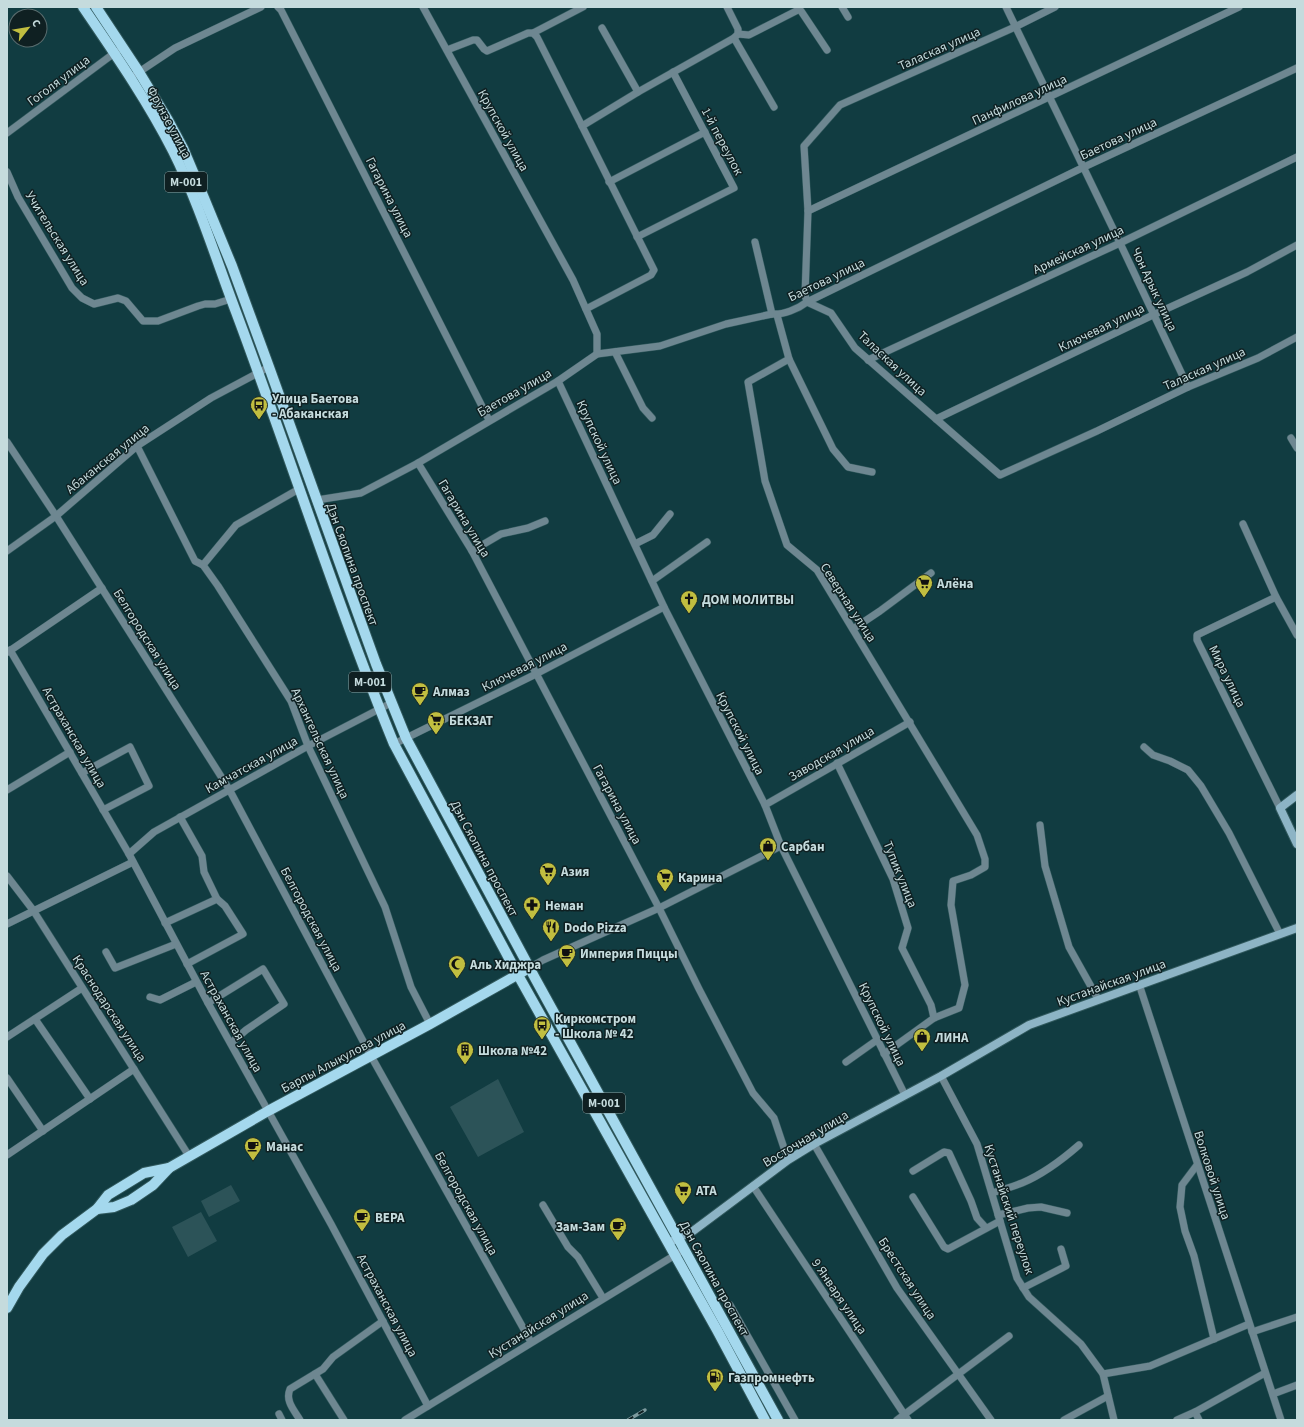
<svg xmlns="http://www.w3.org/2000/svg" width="1304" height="1427" font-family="'Source Sans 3',sans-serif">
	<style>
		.green { fill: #2c5358 }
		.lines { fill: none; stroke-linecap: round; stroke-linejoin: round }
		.street-casing { stroke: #31595d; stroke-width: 8 }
		.secondary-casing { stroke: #31595d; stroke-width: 10 }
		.primary-casing { stroke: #31595d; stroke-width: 12 }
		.street { stroke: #6e8791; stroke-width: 7 }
		.secondary { stroke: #8db4c5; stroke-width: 8 }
		.primary { stroke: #a4d8ed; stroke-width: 10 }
		.rail-casing { stroke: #7c9a9e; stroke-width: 3.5 }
		.rail { stroke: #0f2022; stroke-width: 2; stroke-dasharray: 6; stroke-linecap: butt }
		.labels { text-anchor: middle; stroke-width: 3; stroke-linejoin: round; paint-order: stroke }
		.shield { fill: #0f2022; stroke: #8ea3a5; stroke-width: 1 }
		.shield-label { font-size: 12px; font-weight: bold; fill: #c5dbdd }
		.street-label { font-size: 13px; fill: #c5dbdd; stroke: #0f2022 }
		.poi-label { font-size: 13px; font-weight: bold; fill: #c5dbdd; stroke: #0f2022; text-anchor: start }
	</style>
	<rect width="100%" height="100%" fill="#113c41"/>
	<g class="green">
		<path d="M 498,1079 L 524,1132 L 478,1157 L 450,1107 Z"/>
		<path d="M 231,1185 L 240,1201 L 209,1217 L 201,1201 Z"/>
		<path d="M 201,1212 L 217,1241 L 188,1257 L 172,1227 Z"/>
	</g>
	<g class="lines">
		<g class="street-casing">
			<g id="street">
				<path d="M 278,7 L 281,10 L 489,420"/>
				<path d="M 423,7 L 573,280 L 597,334 L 597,354"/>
				<path d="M 842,7 L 848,17"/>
				<path d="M 1006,7 L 1120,243 L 1188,387"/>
				<path d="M 1055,7 L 1015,27 L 840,105 L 804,146 L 808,211 L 805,295 L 807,302 L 831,313 L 855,348 L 1000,475 L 1097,431 L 1188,387 L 1258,358 L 1297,337"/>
				<path d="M 602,28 L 638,92"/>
				<path d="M 533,33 L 583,7"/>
				<path d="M 738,34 L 749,35 L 798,10 L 801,11 L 827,50"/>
				<path d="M 734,38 L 774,107"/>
				<path d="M 447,50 L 473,40 L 477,40 L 484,49 L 487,51 L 528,33 L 533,33 L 537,37 L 582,126"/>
				<path d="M 136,74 L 175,48 L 261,7"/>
				<path d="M 7,133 L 109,57 L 118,51"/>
				<path d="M 7,172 L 18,197 L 72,288 L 82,298 L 94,304 L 118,298 L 126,301 L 143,321 L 158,321 L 198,306 L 205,304 L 215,304 L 231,299"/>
				<path d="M 609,182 L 705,132"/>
				<path d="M 808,211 L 1239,7"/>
				<path d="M 637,237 L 734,188 L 673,72"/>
				<path d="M 755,242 L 772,314"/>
				<path d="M 586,309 L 651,275 L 654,270 L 582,126 L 638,92 L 734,38 L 738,34 L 738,29 L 727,7"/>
				<path d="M 777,315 L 789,359 L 833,449 L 848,467 L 872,472"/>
				<path d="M 615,352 L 643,408 L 652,418"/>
				<path d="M 789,359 L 748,382 L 765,481 L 787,545 L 817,570 L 977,835 L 985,859 L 985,867 L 971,875 L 953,881 L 951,905 L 965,985 L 959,1008 L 934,1018 L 884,1054"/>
				<path d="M 868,360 L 1120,243 L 1297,157"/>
				<path d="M 558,381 L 664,607 L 765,805 L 781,846 L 905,1095"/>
				<path d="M 936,419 L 1153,315 L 1247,272 L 1297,245"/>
				<path d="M 1291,438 L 1297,448"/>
				<path d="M 7,442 L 56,516 L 229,789 L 371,1056 L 531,1342"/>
				<path d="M 137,446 L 195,561 L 203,565 L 218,586 L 291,701 L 308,746 L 385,907 L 411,987 L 430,1024"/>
				<path d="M 418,463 L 472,551 L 659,908 L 699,989 L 753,1093 L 774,1118 L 788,1160"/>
				<path d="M 317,500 L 361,493 L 418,463 L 558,381 L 597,354 L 660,346 L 726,324 L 772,314 C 783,315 798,309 807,302 L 1084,167 L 1297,68"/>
				<path d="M 1243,524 L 1276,597 L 1297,635"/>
				<path d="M 635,544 L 653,535 L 670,514"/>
				<path d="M 7,551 L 56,516 L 137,446 L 211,398 L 269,367"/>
				<path d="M 472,551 L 501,534 L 528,528 L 545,521"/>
				<path d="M 203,565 L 236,525 L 299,489"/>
				<path d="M 652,581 L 707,542"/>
				<path d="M 1276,597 L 1197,635 L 1197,640 L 1280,808"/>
				<path d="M 853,629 L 880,611 L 931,573"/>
				<path d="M 10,650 L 129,854 L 208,1003 L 331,1224 L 428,1406"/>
				<path d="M 8,652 L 102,588"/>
				<path d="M 394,744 L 536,674 L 664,607"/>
				<path d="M 1144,747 L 1153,755 L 1170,761 L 1188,770 L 1201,786 L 1229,833 L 1280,934"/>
				<path d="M 837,763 L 893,879 L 908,928 L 902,948 L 931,1005 L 934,1018"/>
				<path d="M 82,773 L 130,747 L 149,786 L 103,810"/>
				<path d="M 7,790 L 70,752"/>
				<path d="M 765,805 L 910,722"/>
				<path d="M 1040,825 L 1045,866 L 1069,947 L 1098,999"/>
				<path d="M 129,854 L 154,832 L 308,746 L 391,703"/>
				<path d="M 7,876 L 33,910 L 189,1156"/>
				<path d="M 165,923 L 217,899 L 204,872 L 202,856 L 180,817"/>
				<path d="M 7,924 L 133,862"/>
				<path d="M 106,952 L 115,968 L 176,944"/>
				<path d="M 187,964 L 243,934 L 225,906 L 217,899"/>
				<path d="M 529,968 L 543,960 L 659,908 L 781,846"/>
				<path d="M 1139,984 L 1281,1420"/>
				<path d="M 150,997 L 160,1000 L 196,982"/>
				<path d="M 208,1003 L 263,969 L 284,1004 L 246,1030 L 231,1043"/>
				<path d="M 35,1019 L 90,1099"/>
				<path d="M 7,1037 L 82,988"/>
				<path d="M 846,1062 L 877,1040"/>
				<path d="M 941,1076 L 977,1144 L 1017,1278 L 1029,1297 L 1081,1344 L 1103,1374 L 1114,1420"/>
				<path d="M 7,1078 L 43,1131"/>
				<path d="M 814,1144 L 897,1288 L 991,1420"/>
				<path d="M 7,1155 L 134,1069"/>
				<path d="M 1197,1165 L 1182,1185 L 1180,1207 L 1185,1231 L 1194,1256 L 1214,1339"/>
				<path d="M 913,1171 L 944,1152 L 949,1153 L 971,1201 L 977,1218 L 986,1228"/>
				<path d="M 753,1186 L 908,1420"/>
				<path d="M 992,1193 C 1002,1190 1012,1187 1022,1183 C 1041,1175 1063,1159 1079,1145"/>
				<path d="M 913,1197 L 944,1247 L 948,1249 L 1000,1221"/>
				<path d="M 543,1205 L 568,1247 L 578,1257 L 603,1298"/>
				<path d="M 998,1215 L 1028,1208 L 1041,1207 L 1067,1213"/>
				<path d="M 1023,1288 L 1066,1266 L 1061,1249"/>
				<path d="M 730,1305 L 795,1420"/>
				<path d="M 1252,1332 L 1297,1317"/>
				<path d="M 315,1374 L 344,1420"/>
				<path d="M 1103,1374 L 1150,1366 L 1249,1324"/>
				<path d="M 1273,1394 L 1297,1385"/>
				<path d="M 279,1414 L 282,1420"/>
				<path d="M 300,1420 C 294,1410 285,1401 290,1389 L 323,1369 L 333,1357 L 383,1321"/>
				<path d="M 405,1420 L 685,1249"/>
				<path d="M 897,1420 L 1009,1336"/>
				<path d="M 1064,1420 L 1108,1396"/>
				<path d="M 1177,1420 L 1195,1412"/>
				<path d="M 1199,1420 L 1195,1412 L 1265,1373"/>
			</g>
		</g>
		<g class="secondary-casing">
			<g id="secondary">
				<path d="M 1297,795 L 1280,808 L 1297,844"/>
				<path d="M 668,1243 L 693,1231 L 788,1160 L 814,1144 L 941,1076 L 1029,1025 L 1297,928"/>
			</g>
		</g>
		<g class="primary-casing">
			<g id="primary">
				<path d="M 83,7 C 115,54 147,100 173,151 C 198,201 216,259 236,312 C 290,456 336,602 394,744 L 518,975 L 717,1330 L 765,1420"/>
				<path d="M 96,7 L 139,72 L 168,120 L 183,148 L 204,198 L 232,266 L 269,367 L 376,664 L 406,738 L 536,980 L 778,1420"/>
				<path d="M 97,1209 L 114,1207 L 131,1200 L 153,1185 L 169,1168 L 268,1111 L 430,1024 L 524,971"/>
				<path d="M 7,1308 L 19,1287 L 43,1254 L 62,1235 L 97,1209 L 108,1195 L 144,1173 L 169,1168"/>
			</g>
		</g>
		<use href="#street" class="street"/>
		<use href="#secondary" class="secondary"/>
		<use href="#primary" class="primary"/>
		<g class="rail-casing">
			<path id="rail" d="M 628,1420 L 645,1410"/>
		</g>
		<use href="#rail" class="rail"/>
	</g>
	<defs>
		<g id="bus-pin" transform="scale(0.9)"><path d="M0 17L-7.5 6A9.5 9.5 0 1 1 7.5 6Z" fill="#c1be40" stroke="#0f2022"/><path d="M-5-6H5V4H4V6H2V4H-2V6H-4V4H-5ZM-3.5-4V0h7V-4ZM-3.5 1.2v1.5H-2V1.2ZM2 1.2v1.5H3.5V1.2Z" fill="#111"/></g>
		<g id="supermarket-pin" transform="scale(0.9)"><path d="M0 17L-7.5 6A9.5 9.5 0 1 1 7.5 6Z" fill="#c1be40" stroke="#0f2022"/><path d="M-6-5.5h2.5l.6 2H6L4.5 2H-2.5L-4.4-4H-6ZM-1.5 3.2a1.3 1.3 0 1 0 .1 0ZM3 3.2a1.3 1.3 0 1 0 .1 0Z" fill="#111"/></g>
		<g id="church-pin" transform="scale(0.9)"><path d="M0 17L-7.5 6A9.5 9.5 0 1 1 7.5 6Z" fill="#c1be40" stroke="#0f2022"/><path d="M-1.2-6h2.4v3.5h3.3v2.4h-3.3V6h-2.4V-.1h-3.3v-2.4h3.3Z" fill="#111"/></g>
		<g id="cafe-pin" transform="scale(0.9)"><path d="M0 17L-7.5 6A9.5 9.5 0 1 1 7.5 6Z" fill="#c1be40" stroke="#0f2022"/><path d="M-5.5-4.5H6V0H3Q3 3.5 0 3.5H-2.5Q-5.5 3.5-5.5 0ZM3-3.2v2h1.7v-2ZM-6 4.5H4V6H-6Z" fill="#111"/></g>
		<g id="shop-pin" transform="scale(0.9)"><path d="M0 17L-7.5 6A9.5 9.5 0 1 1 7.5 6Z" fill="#c1be40" stroke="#0f2022"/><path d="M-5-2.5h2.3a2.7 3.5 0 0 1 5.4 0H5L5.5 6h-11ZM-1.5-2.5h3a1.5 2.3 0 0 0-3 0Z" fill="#111"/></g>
		<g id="pharmacy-pin" transform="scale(0.9)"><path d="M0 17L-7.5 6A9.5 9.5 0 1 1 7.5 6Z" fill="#c1be40" stroke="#0f2022"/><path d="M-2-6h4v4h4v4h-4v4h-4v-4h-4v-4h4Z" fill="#111"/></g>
		<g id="restaurant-pin" transform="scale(0.9)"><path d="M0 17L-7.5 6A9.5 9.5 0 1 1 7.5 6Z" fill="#c1be40" stroke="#0f2022"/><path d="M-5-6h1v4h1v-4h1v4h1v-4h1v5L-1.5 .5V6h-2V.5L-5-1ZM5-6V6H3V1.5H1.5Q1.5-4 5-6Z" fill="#111"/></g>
		<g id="mosque-pin" transform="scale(0.9)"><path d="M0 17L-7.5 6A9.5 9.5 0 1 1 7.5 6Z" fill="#c1be40" stroke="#0f2022"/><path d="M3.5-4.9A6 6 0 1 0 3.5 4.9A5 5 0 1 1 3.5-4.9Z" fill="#111"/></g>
		<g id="building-pin" transform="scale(0.9)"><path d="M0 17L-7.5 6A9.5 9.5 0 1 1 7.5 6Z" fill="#c1be40" stroke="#0f2022"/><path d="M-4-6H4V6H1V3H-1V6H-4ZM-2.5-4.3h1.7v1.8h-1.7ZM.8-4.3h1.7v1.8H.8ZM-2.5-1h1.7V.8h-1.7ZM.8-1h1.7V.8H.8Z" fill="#111"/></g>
		<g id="fuel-pin" transform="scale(0.9)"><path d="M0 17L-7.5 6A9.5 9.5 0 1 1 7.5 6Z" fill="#c1be40" stroke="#0f2022"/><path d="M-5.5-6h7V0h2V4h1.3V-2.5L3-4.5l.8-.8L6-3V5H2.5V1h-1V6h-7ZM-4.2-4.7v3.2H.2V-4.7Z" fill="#111"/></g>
	</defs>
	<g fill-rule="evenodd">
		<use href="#bus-pin" x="259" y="405"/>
		<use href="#supermarket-pin" x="924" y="583"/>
		<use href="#church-pin" x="689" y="599"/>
		<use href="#cafe-pin" x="420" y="691"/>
		<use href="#supermarket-pin" x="436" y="720"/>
		<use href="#shop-pin" x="768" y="846"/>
		<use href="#supermarket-pin" x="548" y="871"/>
		<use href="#supermarket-pin" x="665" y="877"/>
		<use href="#pharmacy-pin" x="532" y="905"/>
		<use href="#restaurant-pin" x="551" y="927"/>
		<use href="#cafe-pin" x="567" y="953"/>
		<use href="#mosque-pin" x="457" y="964"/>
		<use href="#bus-pin" x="542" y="1025"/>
		<use href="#shop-pin" x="922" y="1037"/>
		<use href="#building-pin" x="465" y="1050"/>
		<use href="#cafe-pin" x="253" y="1146"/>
		<use href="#supermarket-pin" x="683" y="1190"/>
		<use href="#cafe-pin" x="362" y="1217"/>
		<use href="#cafe-pin" x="618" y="1226"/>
		<use href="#fuel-pin" x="715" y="1377"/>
	</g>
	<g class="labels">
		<g class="shield">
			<rect x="165" y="172" width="42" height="20" rx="3"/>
			<rect x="349" y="672" width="42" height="20" rx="3"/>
			<rect x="583" y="1093" width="42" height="20" rx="3"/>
		</g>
		<g class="shield-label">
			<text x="186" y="186">M-001</text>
			<text x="370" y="686">M-001</text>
			<text x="604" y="1107">M-001</text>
		</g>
		<g class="street-label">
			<text transform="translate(939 48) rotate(-24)" y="5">Талаская улица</text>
			<text transform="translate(58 80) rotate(-37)" y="5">Гоголя улица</text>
			<text transform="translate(1019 99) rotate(-25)" y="5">Панфилова улица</text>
			<text transform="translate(170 122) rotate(62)" y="5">Фрунзе улица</text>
			<text transform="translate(504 130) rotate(61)" y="5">Крупской улица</text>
			<text transform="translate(1118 138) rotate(-25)" y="5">Баетова улица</text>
			<text transform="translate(723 141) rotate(62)" y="5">1-й переулок</text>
			<text transform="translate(390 197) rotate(63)" y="5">Гагарина улица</text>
			<text transform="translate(58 238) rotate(58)" y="5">Учительская улица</text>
			<text transform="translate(1078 249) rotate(-25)" y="5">Армейская улица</text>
			<text transform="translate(826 279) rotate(-26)" y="5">Баетова улица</text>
			<text transform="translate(1155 289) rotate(65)" y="5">Чон Арык улица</text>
			<text transform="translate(1101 327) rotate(-26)" y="5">Ключевая улица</text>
			<text transform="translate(893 363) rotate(43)" y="5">Талаская улица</text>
			<text transform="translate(1204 368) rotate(-24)" y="5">Талаская улица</text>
			<text transform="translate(514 392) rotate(-30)" y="5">Баетова улица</text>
			<text transform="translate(600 442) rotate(65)" y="5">Крупской улица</text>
			<text transform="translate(107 458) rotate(-39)" y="5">Абаканская улица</text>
			<text transform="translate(465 518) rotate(59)" y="5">Гагарина улица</text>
			<text transform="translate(353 564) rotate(70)" y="5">Дэн Сяопина проспект</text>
			<text transform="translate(849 602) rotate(57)" y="5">Северная улица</text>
			<text transform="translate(148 639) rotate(58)" y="5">Белгородская улица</text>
			<text transform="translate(524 666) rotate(-27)" y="5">Ключевая улица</text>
			<text transform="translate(1228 676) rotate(64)" y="5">Мира улица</text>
			<text transform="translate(741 733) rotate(63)" y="5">Крупской улица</text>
			<text transform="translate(75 737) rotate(60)" y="5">Астраханская улица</text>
			<text transform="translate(321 743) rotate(65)" y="5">Архангельская улица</text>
			<text transform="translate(831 753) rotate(-30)" y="5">Заводская улица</text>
			<text transform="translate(251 764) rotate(-29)" y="5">Камчатская улица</text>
			<text transform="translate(618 804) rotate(62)" y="5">Гагарина улица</text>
			<text transform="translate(485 858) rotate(62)" y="5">Дэн Сяопина проспект</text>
			<text transform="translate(901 874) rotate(68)" y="5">Тупик улица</text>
			<text transform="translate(312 919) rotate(62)" y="5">Белгородская улица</text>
			<text transform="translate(1111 982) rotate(-20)" y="5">Кустанайская улица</text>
			<text transform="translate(110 1008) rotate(57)" y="5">Краснодарская улица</text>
			<text transform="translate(232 1021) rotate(61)" y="5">Астраханская улица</text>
			<text transform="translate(883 1024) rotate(64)" y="5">Крупской улица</text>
			<text transform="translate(343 1056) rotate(-28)" y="5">Барпы Алыкулова улица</text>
			<text transform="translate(805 1138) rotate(-31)" y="5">Восточная улица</text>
			<text transform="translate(1213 1175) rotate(72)" y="5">Волковой улица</text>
			<text transform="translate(467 1203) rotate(61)" y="5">Белгородская улица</text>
			<text transform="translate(1010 1209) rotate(72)" y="5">Кустанайский переулок</text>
			<text transform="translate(715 1278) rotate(61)" y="5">Дэн Сяопина проспект</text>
			<text transform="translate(908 1278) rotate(57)" y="5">Брестская улица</text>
			<text transform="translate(840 1296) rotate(56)" y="5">9 Января улица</text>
			<text transform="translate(388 1305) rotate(62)" y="5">Астраханская улица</text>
			<text transform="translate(538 1324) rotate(-32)" y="5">Кустанайская улица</text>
		</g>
		<g class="poi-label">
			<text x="272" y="403">Улица Баетова<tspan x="272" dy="15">- Абаканская</tspan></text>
			<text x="937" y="588">Алёна</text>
			<text x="702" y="604">ДОМ МОЛИТВЫ</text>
			<text x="433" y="696">Алмаз</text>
			<text x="449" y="725">БЕКЗАТ</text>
			<text x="781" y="851">Сарбан</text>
			<text x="561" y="876">Азия</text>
			<text x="678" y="882">Карина</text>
			<text x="545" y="910">Неман</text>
			<text x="564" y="932">Dodo Pizza</text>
			<text x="580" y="958">Империя Пиццы</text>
			<text x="470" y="969">Аль Хиджра</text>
			<text x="555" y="1023">Киркомстром<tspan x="555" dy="15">- Школа № 42</tspan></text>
			<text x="935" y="1042">ЛИНА</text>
			<text x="478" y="1055">Школа №42</text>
			<text x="266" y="1151">Манас</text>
			<text x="696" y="1195">АТА</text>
			<text x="375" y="1222">ВЕРА</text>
			<text x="605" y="1231" text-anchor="end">Зам-Зам</text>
			<text x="728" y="1382">Газпромнефть</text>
		</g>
	</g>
	<rect width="1304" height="1427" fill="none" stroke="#c5dbdd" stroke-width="16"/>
	<g transform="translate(28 28) rotate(59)"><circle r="19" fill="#0f2022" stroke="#586b6d"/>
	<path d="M0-3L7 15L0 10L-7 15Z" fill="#c1be40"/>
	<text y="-6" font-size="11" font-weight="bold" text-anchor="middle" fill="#c5dbdd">С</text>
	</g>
</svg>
